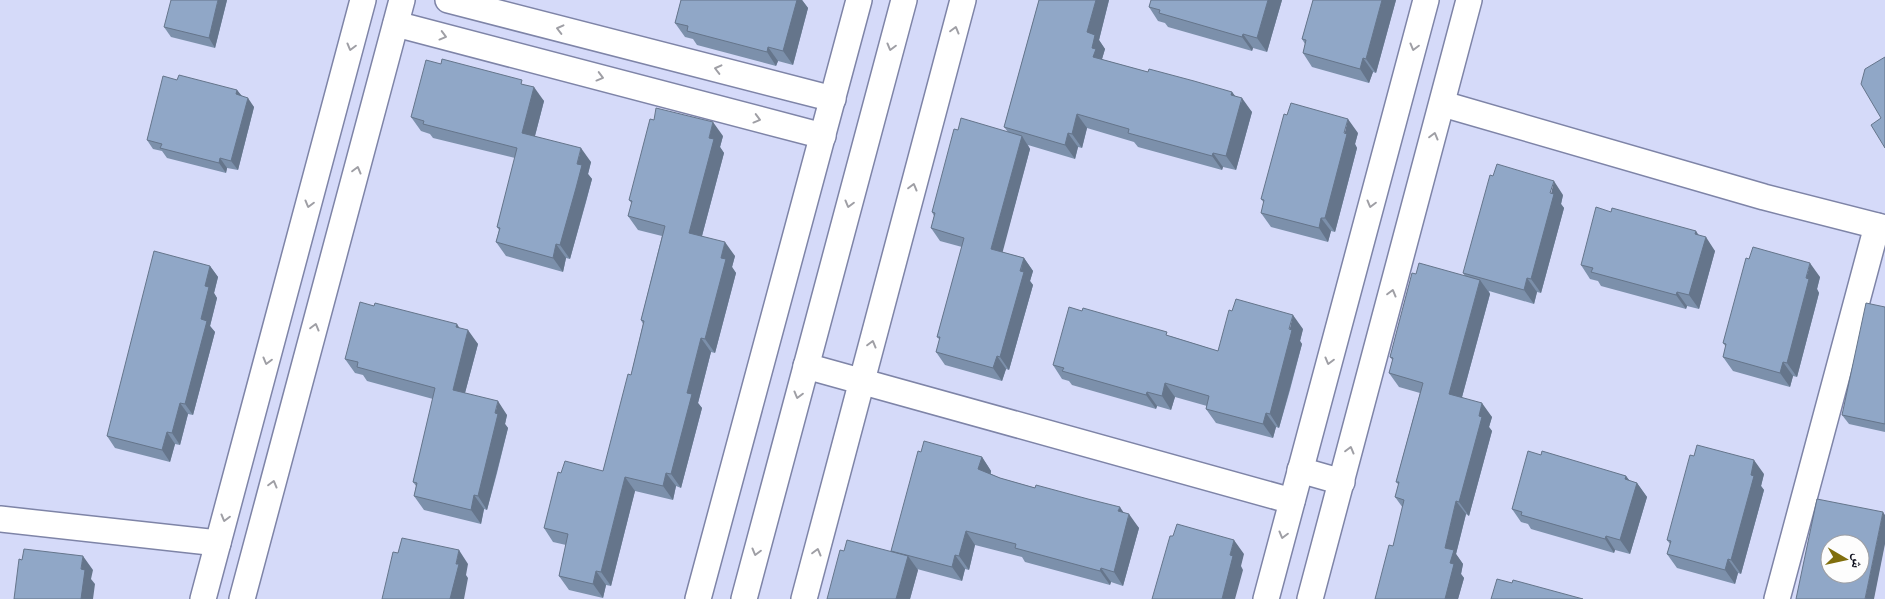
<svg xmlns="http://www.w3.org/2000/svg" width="1885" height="599" font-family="'Roboto Condensed','Noto Naskh Arabic',sans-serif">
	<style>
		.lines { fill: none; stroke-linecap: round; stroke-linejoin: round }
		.street-casing { stroke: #7e84a7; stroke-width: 28 }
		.street { stroke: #fff; stroke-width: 25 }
		.wall { fill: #7c90ab }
		.shaded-wall { fill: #65758b }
		.building { fill: #90a7c7; stroke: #65758b; fill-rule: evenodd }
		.oneway { stroke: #9f9fa5 }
	</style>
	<rect width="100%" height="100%" fill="#d5daf9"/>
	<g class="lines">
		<g class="street-casing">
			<g id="street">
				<path d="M 448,0 L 833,99"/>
				<path d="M 396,24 L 823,136"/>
				<path d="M 1443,104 L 1764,197 L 1885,228"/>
				<path d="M 806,366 L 1292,501"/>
				<path d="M 1300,470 L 1342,482"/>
				<path d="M 0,519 L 218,543"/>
				<path d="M 203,599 L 363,0"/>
				<path d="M 242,599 L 402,0"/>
				<path d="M 698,599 L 859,0"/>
				<path d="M 744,599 L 904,0"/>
				<path d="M 804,599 L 963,0"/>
				<path d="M 1266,599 L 1426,0"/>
				<path d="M 1310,599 L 1469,0"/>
				<path d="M 1777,599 L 1877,226"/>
			</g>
		</g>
		<use href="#street" class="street"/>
	</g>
	<g class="wall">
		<path d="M 227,0 L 215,48 L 171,37 L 164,27 Z"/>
		<path d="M 681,0 L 802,0 L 808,8 L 793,65 L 778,61 L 776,66 L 697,45 L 693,39 L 685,37 L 675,23 Z"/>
		<path d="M 1039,0 L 1109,0 L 1099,40 L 1105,49 L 1102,59 L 1104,60 L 1148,72 L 1232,92 L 1236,97 L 1252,112 L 1236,170 L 1223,167 L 1222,170 L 1138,147 L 1134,142 L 1087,128 L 1082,148 L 1078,147 L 1075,159 L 1028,145 L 1030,149 L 1002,252 L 1024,258 L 1033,271 L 1030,281 L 1033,285 L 1009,370 L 1006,369 L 1002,381 L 945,365 L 936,352 L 940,340 L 937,337 L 962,247 L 940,241 L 931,228 L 934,216 L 932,212 L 958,130 L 1008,132 L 1004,127 Z"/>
		<path d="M 1282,0 L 1267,52 L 1253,48 L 1252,51 L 1168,27 L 1165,23 L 1158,21 L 1149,7 Z"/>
		<path d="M 1313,0 L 1396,0 L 1376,73 L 1373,72 L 1369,83 L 1312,67 L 1303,53 L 1305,44 L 1302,39 Z"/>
		<path d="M 177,80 L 237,90 L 242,96 L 254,107 L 238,170 L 227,168 L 226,173 L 167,158 L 162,151 L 153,149 L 147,140 Z"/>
		<path d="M 526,85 L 544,101 L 535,136 L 591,162 L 588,174 L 592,179 L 586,202 L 570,259 L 566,258 L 563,272 L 506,256 L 496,242 L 499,230 L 497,227 L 515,158 L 433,138 L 430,134 L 421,131 L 411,117 Z"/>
		<path d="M 1358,133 L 1355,144 L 1357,148 L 1345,194 L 1335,232 L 1331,231 L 1328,242 L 1271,227 L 1261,213 L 1264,203 L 1261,199 Z"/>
		<path d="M 723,136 L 720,147 L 724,153 L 702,236 L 735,256 L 732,267 L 736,273 L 715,353 L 711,352 L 698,403 L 702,408 L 681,488 L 676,486 L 673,500 L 635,491 L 611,586 L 606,585 L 603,598 L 569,590 L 559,576 L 566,545 L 553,542 L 544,528 L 561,473 L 603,471 L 631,375 L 643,324 L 641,320 L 662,236 L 638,230 L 628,216 L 632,204 L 629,200 Z"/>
		<path d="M 1563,195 L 1561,204 L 1564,208 L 1541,293 L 1537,292 L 1534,304 L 1489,291 L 1490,294 L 1462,397 L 1492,417 L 1489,427 L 1492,431 L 1469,516 L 1466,514 L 1456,554 L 1463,564 L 1461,574 L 1464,578 L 1458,599 L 1375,599 L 1393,546 L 1403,508 L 1395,497 L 1399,485 L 1396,482 L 1420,393 L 1399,387 L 1389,373 L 1393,361 L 1390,357 L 1416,274 L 1465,276 L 1463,273 Z"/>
		<path d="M 1699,236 L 1715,251 L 1699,309 L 1687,306 L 1686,309 L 1601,286 L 1598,281 L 1590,279 L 1581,265 Z"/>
		<path d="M 1749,259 L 1820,277 L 1817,289 L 1819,293 L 1797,377 L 1793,376 L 1790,387 L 1733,371 L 1723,357 L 1726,347 L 1723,343 Z"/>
		<path d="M 210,266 L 218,277 L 214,293 L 217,298 L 210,326 L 215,332 L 193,415 L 188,414 L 180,445 L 175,444 L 170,462 L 115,448 L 107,436 Z"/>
		<path d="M 1885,307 L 1885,432 L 1849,424 L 1842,415 Z"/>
		<path d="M 460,328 L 478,344 L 465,393 L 507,415 L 505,424 L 508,428 L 497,473 L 487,510 L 484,509 L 481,524 L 424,510 L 414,496 L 416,486 L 413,482 L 433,399 L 367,381 L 363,375 L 355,373 L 345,359 Z"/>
		<path d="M 1303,329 L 1300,341 L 1302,344 L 1290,390 L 1279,428 L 1276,427 L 1273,438 L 1216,423 L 1206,409 L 1207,406 L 1175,397 L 1171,410 L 1157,406 L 1156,409 L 1072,385 L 1069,381 L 1062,379 L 1053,365 L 1170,336 L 1218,351 Z"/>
		<path d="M 921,452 L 982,457 L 991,471 L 991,474 L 1000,478 L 1123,512 L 1139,528 L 1123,586 L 1111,582 L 1110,585 L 1025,562 L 1022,557 L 975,545 L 969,570 L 965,569 L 962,581 L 917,569 L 918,570 L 910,599 L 827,599 L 891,552 Z"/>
		<path d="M 1541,455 L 1626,476 L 1630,481 L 1637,483 L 1647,497 L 1630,554 L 1615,550 L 1614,553 L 1531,529 L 1528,524 L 1521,522 L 1512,509 Z"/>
		<path d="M 1764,474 L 1761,486 L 1764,490 L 1741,574 L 1738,573 L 1735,584 L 1677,568 L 1667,554 L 1670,544 L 1667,540 Z"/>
	</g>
	<g class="shaded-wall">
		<path d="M 218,0 L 227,0 L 215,48 L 209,38 Z"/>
		<path d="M 792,0 L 802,0 L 808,8 L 793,65 L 783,51 Z"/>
		<path d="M 1096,0 L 1109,0 L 1099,40 L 1105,49 L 1102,59 L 1105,63 L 1093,57 L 1092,48 L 1087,32 Z"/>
		<path d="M 1268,0 L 1282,0 L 1267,52 L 1257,38 Z"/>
		<path d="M 1382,0 L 1396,0 L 1376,73 L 1366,59 Z"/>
		<path d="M 1243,34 L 1253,48 L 1252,51 L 1242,37 Z"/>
		<path d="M 768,47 L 778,61 L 776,66 L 767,52 Z"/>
		<path d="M 1363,58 L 1373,72 L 1369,83 L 1360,69 Z"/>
		<path d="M 534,87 L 544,101 L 532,147 L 522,133 Z"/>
		<path d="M 237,90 L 244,99 L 236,94 Z"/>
		<path d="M 1232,92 L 1241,104 L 1242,98 L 1252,112 L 1236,170 L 1226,156 L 1231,95 Z"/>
		<path d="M 248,98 L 254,107 L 238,170 L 231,161 Z"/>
		<path d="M 1077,114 L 1087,128 L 1082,148 L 1072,134 Z"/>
		<path d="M 1348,119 L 1358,133 L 1355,144 L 1357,148 L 1335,232 L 1325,218 Z"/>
		<path d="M 713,122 L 723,136 L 720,147 L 724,153 L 699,247 L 689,233 L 709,138 Z"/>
		<path d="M 1068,133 L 1078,147 L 1075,159 L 1065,145 Z"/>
		<path d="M 1022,136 L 1030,149 L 1000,262 L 991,249 Z"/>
		<path d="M 581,148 L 591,162 L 588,174 L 592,179 L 570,259 L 560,245 Z"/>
		<path d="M 1213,153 L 1223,167 L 1222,170 L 1212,156 Z"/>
		<path d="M 220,158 L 227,168 L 226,173 L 219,163 Z"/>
		<path d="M 1554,181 L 1563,195 L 1561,204 L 1564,208 L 1541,293 L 1531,279 Z"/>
		<path d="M 1321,218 L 1331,231 L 1328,242 L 1319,228 Z"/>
		<path d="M 1696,231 L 1704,243 L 1706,237 L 1715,251 L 1699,309 L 1689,295 L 1695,234 Z"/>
		<path d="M 725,242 L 735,256 L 732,267 L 736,273 L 715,353 L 705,339 L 721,258 Z"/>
		<path d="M 556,244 L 566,258 L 563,272 L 553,258 Z"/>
		<path d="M 1024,258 L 1033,271 L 1030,281 L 1033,285 L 1009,370 L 1000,357 Z"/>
		<path d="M 1810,263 L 1820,277 L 1817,289 L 1819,293 L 1797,377 L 1787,363 Z"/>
		<path d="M 210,266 L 218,277 L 214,293 L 217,298 L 210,326 L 215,332 L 193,415 L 185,404 L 201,319 L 205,286 Z"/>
		<path d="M 1527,278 L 1537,292 L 1534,304 L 1524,290 Z"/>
		<path d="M 1480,280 L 1490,294 L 1459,408 L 1449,394 Z"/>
		<path d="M 1677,292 L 1687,306 L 1686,309 L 1676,295 Z"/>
		<path d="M 1293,315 L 1303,329 L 1300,341 L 1302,344 L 1279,428 L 1270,414 Z"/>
		<path d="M 457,324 L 466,338 L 468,330 L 478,344 L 462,404 L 453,390 L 456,327 Z"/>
		<path d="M 701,338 L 711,352 L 698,403 L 702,408 L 681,488 L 671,474 L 687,393 Z"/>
		<path d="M 997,356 L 1006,369 L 1002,381 L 993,368 Z"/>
		<path d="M 1783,362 L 1793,376 L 1790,387 L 1780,373 Z"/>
		<path d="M 1165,383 L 1175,397 L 1171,410 L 1162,396 Z"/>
		<path d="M 1147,392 L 1157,406 L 1156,409 L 1146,395 Z"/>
		<path d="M 498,401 L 507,415 L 505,424 L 508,428 L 487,510 L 478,496 Z"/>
		<path d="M 180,403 L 188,414 L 180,445 L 172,433 Z"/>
		<path d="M 1482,403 L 1492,417 L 1489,427 L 1492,431 L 1469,516 L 1459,502 Z"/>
		<path d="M 1266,413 L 1276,427 L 1273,438 L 1263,424 Z"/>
		<path d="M 167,432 L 175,444 L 170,462 L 162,450 Z"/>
		<path d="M 982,457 L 991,471 L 988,483 L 978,469 Z"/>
		<path d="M 1754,460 L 1764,474 L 1761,486 L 1764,490 L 1741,574 L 1731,560 Z"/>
		<path d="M 666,473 L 676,486 L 673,500 L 663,486 Z"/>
		<path d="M 1626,476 L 1635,489 L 1637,483 L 1647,497 L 1630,554 L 1620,540 L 1625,479 Z"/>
		<path d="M 625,477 L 635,491 L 611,586 L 601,572 Z"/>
		<path d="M 474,495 L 484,509 L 481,524 L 471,510 Z"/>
		<path d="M 1456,501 L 1466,514 L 1456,554 L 1463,564 L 1461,574 L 1464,578 L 1458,599 L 1445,599 L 1450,563 L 1445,548 Z"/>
		<path d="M 1120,507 L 1128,519 L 1129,514 L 1139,528 L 1123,586 L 1114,572 L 1118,511 Z"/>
		<path d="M 1883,512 L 1885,515 L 1885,544 L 1874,599 L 1865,599 Z"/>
		<path d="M 966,531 L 975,545 L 969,570 L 959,556 Z"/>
		<path d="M 1606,536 L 1615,550 L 1614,553 L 1605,539 Z"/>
		<path d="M 1234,540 L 1244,554 L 1241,566 L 1243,570 L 1235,599 L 1222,599 L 1230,555 Z"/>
		<path d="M 459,550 L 468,564 L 466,575 L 468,578 L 464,599 L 450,599 L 456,564 Z"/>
		<path d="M 955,555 L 965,569 L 962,581 L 952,567 Z"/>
		<path d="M 83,556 L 93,570 L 91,579 L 95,584 L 93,599 L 81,599 L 81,569 Z"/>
		<path d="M 908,556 L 918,570 L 910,599 L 896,599 Z"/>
		<path d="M 1728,559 L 1738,573 L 1735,584 L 1725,570 Z"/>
		<path d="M 1101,568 L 1111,582 L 1110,585 L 1100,571 Z"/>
		<path d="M 596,571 L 606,585 L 603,598 L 593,584 Z"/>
	</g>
	<g class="building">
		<path d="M 171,0 L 218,0 L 209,38 L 164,27 Z"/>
		<path d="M 681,0 L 797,0 L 783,51 L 768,47 L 767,52 L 687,31 L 688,26 L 675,23 Z"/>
		<path d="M 1039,0 L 1096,0 L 1087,32 L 1095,35 L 1092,48 L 1096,49 L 1093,57 L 1148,72 L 1149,69 L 1194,81 L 1232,92 L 1231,95 L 1242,98 L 1226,156 L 1213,153 L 1212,156 L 1128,133 L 1129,129 L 1077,114 L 1072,134 L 1068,133 L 1065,145 L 1004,127 Z"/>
		<path d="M 1151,0 L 1268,0 L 1257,38 L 1243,34 L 1242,37 L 1159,13 L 1160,10 L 1149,7 Z"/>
		<path d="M 1313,0 L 1382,0 L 1366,59 L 1363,58 L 1360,69 L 1303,53 L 1306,40 L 1302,39 Z"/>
		<path d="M 1885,57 L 1885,148 L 1871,125 L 1881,118 L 1861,84 L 1865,69 Z"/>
		<path d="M 442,59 L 522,80 L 521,84 L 534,87 L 522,133 L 581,148 L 577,164 L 582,165 L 576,188 L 560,245 L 556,244 L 553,258 L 496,242 L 500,228 L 497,227 L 517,148 L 423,124 L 424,121 L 411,117 L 426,60 L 441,64 Z"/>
		<path d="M 179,75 L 237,90 L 236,94 L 248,98 L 231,161 L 220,158 L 219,163 L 160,148 L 162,144 L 147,140 L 163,76 L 177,80 Z"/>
		<path d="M 1291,103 L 1348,119 L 1344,133 L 1347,134 L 1335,180 L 1325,218 L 1321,218 L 1319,228 L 1261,213 L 1264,200 L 1261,199 L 1284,114 L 1287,115 Z"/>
		<path d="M 656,108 L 713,122 L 709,138 L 714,139 L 689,233 L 725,242 L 721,258 L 726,259 L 705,339 L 701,338 L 687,393 L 692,394 L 671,474 L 666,473 L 663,486 L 625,477 L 601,572 L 596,571 L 593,584 L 559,576 L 568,534 L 544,528 L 558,472 L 561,473 L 565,461 L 603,471 L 628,374 L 631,375 L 644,321 L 641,320 L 665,226 L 628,216 L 632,201 L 629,200 L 650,119 L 654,120 Z"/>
		<path d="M 961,118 L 1022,136 L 991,249 L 1024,258 L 1020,271 L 1024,272 L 1000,357 L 997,356 L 993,368 L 936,352 L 940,337 L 937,337 L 964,238 L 931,228 L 935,213 L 932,212 L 954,129 L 958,130 Z"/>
		<path d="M 1497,164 L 1554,181 L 1550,193 L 1554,194 L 1541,242 L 1531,279 L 1527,278 L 1524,290 L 1463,273 L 1490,175 L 1493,176 Z"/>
		<path d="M 1596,207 L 1611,212 L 1612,208 L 1696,231 L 1695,234 L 1706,237 L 1689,295 L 1677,292 L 1676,295 L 1591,272 L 1593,268 L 1581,265 Z"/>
		<path d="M 1753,247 L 1810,263 L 1806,278 L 1809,279 L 1787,363 L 1783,362 L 1780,373 L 1723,357 L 1726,344 L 1723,343 L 1746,258 L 1749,259 Z"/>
		<path d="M 154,251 L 210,266 L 205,286 L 209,287 L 201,319 L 207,321 L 185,404 L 180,403 L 172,433 L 167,432 L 162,450 L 107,436 Z"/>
		<path d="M 1419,263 L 1480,280 L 1449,394 L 1482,403 L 1479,416 L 1482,417 L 1459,502 L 1456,501 L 1445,548 L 1454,550 L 1450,563 L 1454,564 L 1445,599 L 1375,599 L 1389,545 L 1393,546 L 1404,500 L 1395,497 L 1399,482 L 1396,482 L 1423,383 L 1389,373 L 1393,358 L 1390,357 L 1402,311 L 1412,273 L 1416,274 Z"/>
		<path d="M 1236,299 L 1293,315 L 1289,329 L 1292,330 L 1280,376 L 1270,414 L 1266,413 L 1263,424 L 1206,409 L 1209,396 L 1165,383 L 1162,396 L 1147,392 L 1146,395 L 1062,371 L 1064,368 L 1053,365 L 1069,307 L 1082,311 L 1083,308 L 1167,332 L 1166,335 L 1218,351 L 1229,310 L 1232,311 Z"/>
		<path d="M 360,302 L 374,306 L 375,303 L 457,324 L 456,327 L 468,330 L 453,390 L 498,401 L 495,413 L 498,414 L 478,496 L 474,495 L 471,510 L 414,496 L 417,483 L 413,482 L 435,388 L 357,367 L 358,362 L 345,359 Z"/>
		<path d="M 1866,303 L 1885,307 L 1885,424 L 1842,415 Z"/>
		<path d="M 924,441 L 982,457 L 978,469 L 1000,478 L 1035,488 L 1036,485 L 1088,499 L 1120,507 L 1118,511 L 1129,514 L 1114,572 L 1101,568 L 1100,571 L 1015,548 L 1016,544 L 966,531 L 959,556 L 955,555 L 952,567 L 891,551 L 918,451 L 921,452 Z"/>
		<path d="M 1697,445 L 1754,460 L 1751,475 L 1754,476 L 1731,560 L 1728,559 L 1725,570 L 1667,554 L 1671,541 L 1667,540 L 1690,455 L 1694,456 Z"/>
		<path d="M 1528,451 L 1541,455 L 1542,451 L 1626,476 L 1625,479 L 1637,483 L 1620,540 L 1606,536 L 1605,539 L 1521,515 L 1522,512 L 1512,509 Z"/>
		<path d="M 1817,499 L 1883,512 L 1865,599 L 1796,599 ZM 1830,544 L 1860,544 L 1860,574 L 1830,574 Z"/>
		<path d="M 1177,524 L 1234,540 L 1230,555 L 1233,556 L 1222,599 L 1152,599 L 1170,536 L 1173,536 Z"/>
		<path d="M 402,538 L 459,550 L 456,564 L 459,564 L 450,599 L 382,599 L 393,552 L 398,553 Z"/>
		<path d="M 847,540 L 908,556 L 896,599 L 827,599 L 840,550 L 844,551 Z"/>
		<path d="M 24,549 L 83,556 L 81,569 L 85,570 L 81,599 L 14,599 L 19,559 L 22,560 Z"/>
		<path d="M 1497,579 L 1512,583 L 1513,580 L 1583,599 L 1491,599 Z"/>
	</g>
	<defs><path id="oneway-chevron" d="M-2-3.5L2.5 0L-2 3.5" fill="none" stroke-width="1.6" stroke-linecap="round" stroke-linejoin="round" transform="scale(1.25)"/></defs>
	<g class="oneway">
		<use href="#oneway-chevron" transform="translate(560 29) rotate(-166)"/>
		<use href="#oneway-chevron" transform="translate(955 30) rotate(-75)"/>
		<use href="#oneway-chevron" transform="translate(443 36) rotate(15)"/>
		<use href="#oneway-chevron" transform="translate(351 47) rotate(105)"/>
		<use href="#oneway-chevron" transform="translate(891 47) rotate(105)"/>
		<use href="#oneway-chevron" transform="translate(1414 47) rotate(105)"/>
		<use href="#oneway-chevron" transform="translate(718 69) rotate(-166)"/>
		<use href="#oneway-chevron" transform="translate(600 77) rotate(15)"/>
		<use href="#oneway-chevron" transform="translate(757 119) rotate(15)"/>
		<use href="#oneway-chevron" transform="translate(1434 136) rotate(-75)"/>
		<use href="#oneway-chevron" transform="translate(357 170) rotate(-75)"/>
		<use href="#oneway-chevron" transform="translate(913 187) rotate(-75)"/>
		<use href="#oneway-chevron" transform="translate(309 204) rotate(105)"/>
		<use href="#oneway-chevron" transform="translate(849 204) rotate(105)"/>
		<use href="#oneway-chevron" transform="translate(1371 204) rotate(105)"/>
		<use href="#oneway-chevron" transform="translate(1392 293) rotate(-75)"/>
		<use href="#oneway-chevron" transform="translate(315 327) rotate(-75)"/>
		<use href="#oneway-chevron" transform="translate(872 344) rotate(-75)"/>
		<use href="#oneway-chevron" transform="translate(267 361) rotate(105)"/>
		<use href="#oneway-chevron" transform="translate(1329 361) rotate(105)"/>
		<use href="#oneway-chevron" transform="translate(798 395) rotate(105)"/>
		<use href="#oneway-chevron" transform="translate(1350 450) rotate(-75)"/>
		<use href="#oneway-chevron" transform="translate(273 484) rotate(-75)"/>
		<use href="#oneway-chevron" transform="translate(225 518) rotate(105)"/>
		<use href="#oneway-chevron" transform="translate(1283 535) rotate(105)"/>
		<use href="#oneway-chevron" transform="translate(756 552) rotate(105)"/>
		<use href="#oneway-chevron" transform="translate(817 552) rotate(-75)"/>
	</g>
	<g transform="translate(1845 559) rotate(99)"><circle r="24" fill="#fdfdfd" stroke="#9d9ea3"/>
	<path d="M0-4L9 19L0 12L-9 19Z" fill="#806e0c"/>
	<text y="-8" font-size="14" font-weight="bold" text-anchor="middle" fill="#0e101d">ش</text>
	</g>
</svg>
